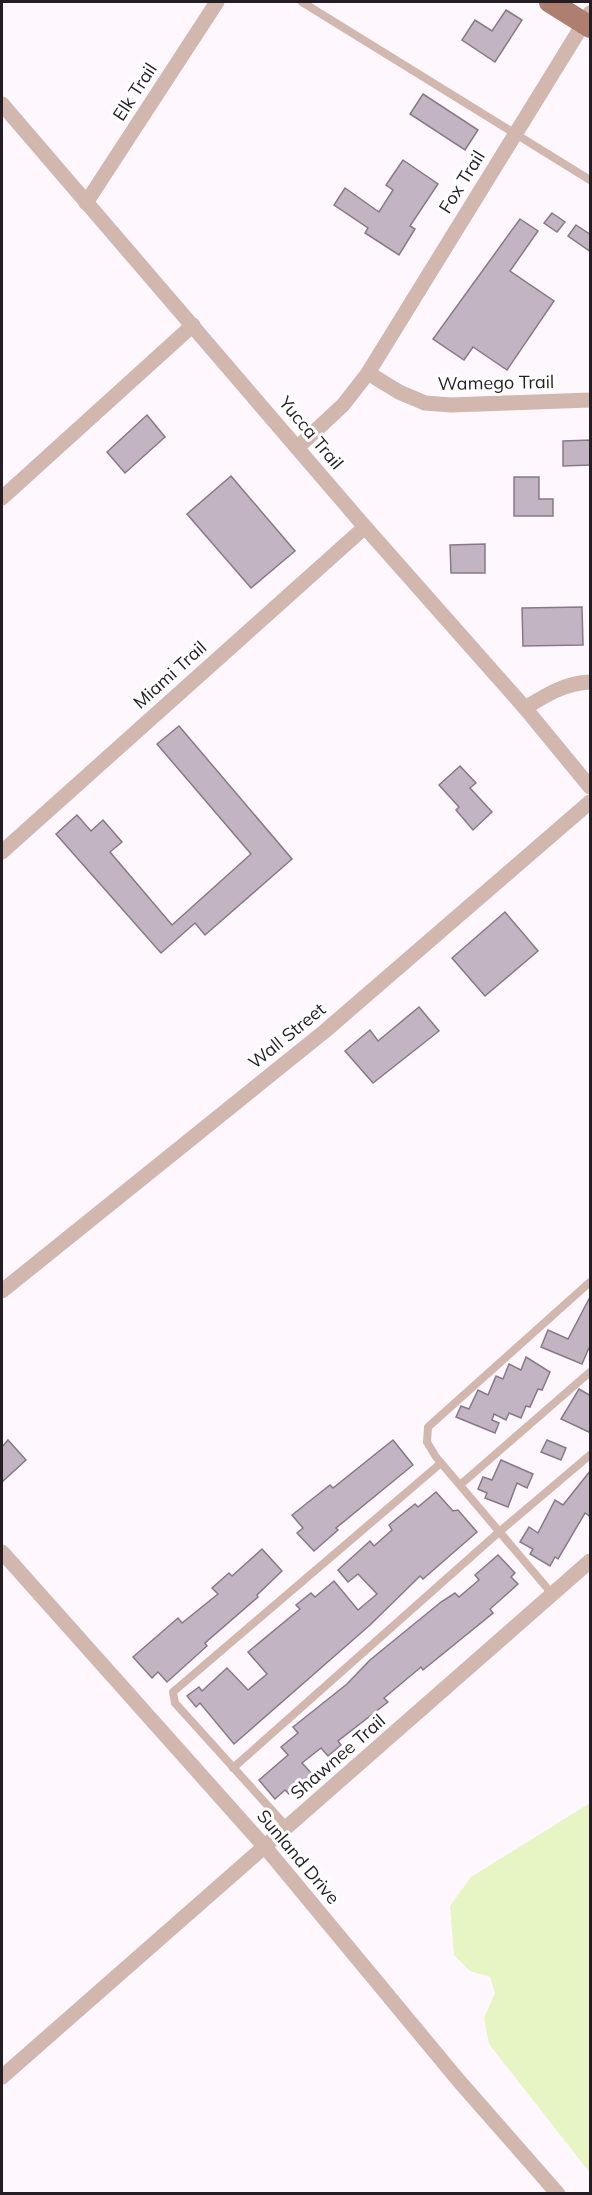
<svg xmlns="http://www.w3.org/2000/svg" width="592" height="2195" font-family="Mulish,sans-serif">
	<style>
		.green { fill: #e7f4c3 }
		.building { fill: #c3b4c4; stroke: #877987; stroke-width: 1.5 }
		.lines { fill: none; stroke-linecap: round; stroke-linejoin: round }
		.lane { stroke: #d2b7ae; stroke-width: 8 }
		.street { stroke: #d2b7ae; stroke-width: 15 }
		.primary { stroke: #ae7f6f; stroke-width: 22 }
		.labels { text-anchor: middle; stroke-width: 6; stroke-linejoin: round; paint-order: stroke }
		.street-label { font-size: 18px; fill: #241e24; stroke: #fff }
	</style>
	<rect width="100%" height="100%" fill="#fef8fe"/>
	<path class="green" d="M 590,1803 L 590,2173 L 489,2044 L 484,2018 L 495,1993 L 490,1977 L 470,1971 L 454,1955 L 450,1906 L 471,1877 Z"/>
	<g class="building">
		<path d="M 506,10 L 522,20 L 495,62 L 462,40 L 475,20 L 492,31 Z"/>
		<path d="M 423,94 L 478,130 L 465,150 L 410,114 Z"/>
		<path d="M 403,160 L 438,184 L 410,226 L 415,229 L 399,255 L 365,233 L 368,228 L 334,205 L 345,188 L 379,212 L 393,190 L 386,185 Z"/>
		<path d="M 552,213 L 565,222 L 557,232 L 544,223 Z"/>
		<path d="M 520,219 L 538,231 L 510,271 L 554,301 L 507,370 L 473,347 L 464,360 L 433,339 Z"/>
		<path d="M 576,225 L 591,235 L 591,252 L 568,236 Z"/>
		<path d="M 147,415 L 165,437 L 125,473 L 107,452 Z"/>
		<path d="M 591,440 L 591,465 L 563,466 L 563,441 Z"/>
		<path d="M 231,476 L 295,551 L 251,588 L 187,514 Z"/>
		<path d="M 514,477 L 539,477 L 539,499 L 553,499 L 553,516 L 514,516 Z"/>
		<path d="M 485,544 L 485,573 L 451,573 L 450,545 Z"/>
		<path d="M 582,607 L 583,645 L 523,646 L 522,608 Z"/>
		<path d="M 179,726 L 292,859 L 205,935 L 195,923 L 161,953 L 56,834 L 77,815 L 91,831 L 103,820 L 122,842 L 110,852 L 172,925 L 251,854 L 157,744 Z"/>
		<path d="M 460,766 L 476,783 L 470,788 L 492,812 L 473,830 L 456,810 L 459,807 L 439,785 Z"/>
		<path d="M 505,912 L 538,951 L 485,996 L 452,958 Z"/>
		<path d="M 419,1007 L 439,1031 L 373,1083 L 345,1051 L 370,1030 L 378,1041 Z"/>
		<path d="M 591,1295 L 591,1343 L 582,1364 L 541,1347 L 548,1330 L 568,1339 Z"/>
		<path d="M 526,1357 L 550,1372 L 542,1390 L 538,1389 L 530,1407 L 526,1406 L 521,1418 L 509,1413 L 506,1420 L 494,1414 L 492,1420 L 499,1423 L 495,1433 L 456,1417 L 461,1406 L 469,1409 L 478,1390 L 488,1395 L 496,1376 L 503,1379 L 509,1364 L 521,1370 Z"/>
		<path d="M 579,1389 L 591,1396 L 591,1433 L 561,1419 Z"/>
		<path d="M 8,1440 L 26,1460 L 2,1482 L 2,1447 Z"/>
		<path d="M 393,1440 L 413,1465 L 336,1528 L 338,1530 L 314,1551 L 297,1533 L 303,1528 L 292,1515 L 330,1485 L 333,1488 Z"/>
		<path d="M 547,1440 L 566,1448 L 561,1460 L 541,1452 Z"/>
		<path d="M 501,1460 L 533,1474 L 527,1488 L 517,1483 L 508,1507 L 485,1498 L 487,1493 L 478,1489 L 483,1477 L 492,1480 Z"/>
		<path d="M 591,1470 L 591,1517 L 585,1513 L 558,1559 L 555,1557 L 550,1566 L 530,1554 L 533,1549 L 520,1542 L 529,1527 L 538,1533 L 555,1500 L 563,1505 Z"/>
		<path d="M 436,1492 L 453,1511 L 458,1510 L 477,1532 L 423,1579 L 420,1576 L 370,1625 L 234,1744 L 200,1703 L 196,1707 L 187,1696 L 199,1687 L 202,1691 L 227,1668 L 248,1690 L 267,1674 L 248,1652 L 300,1609 L 296,1605 L 311,1593 L 315,1597 L 334,1581 L 358,1610 L 377,1594 L 358,1574 L 348,1582 L 338,1570 L 370,1541 L 374,1546 L 392,1530 L 389,1525 L 415,1504 L 418,1507 Z"/>
		<path d="M 262,1549 L 282,1571 L 257,1595 L 258,1597 L 205,1643 L 207,1646 L 167,1682 L 158,1672 L 152,1678 L 133,1657 L 178,1618 L 182,1623 L 218,1594 L 212,1588 L 229,1573 L 232,1576 Z"/>
		<path d="M 498,1555 L 515,1573 L 511,1577 L 518,1584 L 490,1609 L 493,1613 L 423,1670 L 421,1667 L 384,1698 L 388,1702 L 338,1741 L 341,1745 L 328,1756 L 321,1748 L 302,1763 L 312,1774 L 289,1794 L 285,1790 L 275,1799 L 259,1780 L 288,1755 L 281,1747 L 298,1733 L 293,1727 L 347,1684 L 370,1660 L 441,1602 L 455,1593 L 459,1597 L 479,1580 L 475,1575 Z"/>
	</g>
	<g class="lines">
		<g class="lane">
			<path d="M 302,2 L 590,180"/>
			<path d="M 460,1485 L 590,1372"/>
			<path d="M 553,1595 L 436,1457 L 427,1442 L 428,1427 L 590,1282"/>
			<path d="M 233,1768 L 499,1532 L 590,1455"/>
			<path d="M 287,1827 L 175,1703 L 173,1692 L 441,1463"/>
		</g>
		<g class="street">
			<path d="M 2,104 L 365,527 L 525,708 L 590,787"/>
			<path d="M 86,203 L 217,2"/>
			<path d="M 368,373 L 590,13"/>
			<path d="M 298,447 L 343,405 L 368,373 L 399,392 L 425,403 L 451,405 L 590,400"/>
			<path d="M 2,498 L 193,325"/>
			<path d="M 525,708 C 546,695 565,683 590,682"/>
			<path d="M 2,852 L 365,527"/>
			<path d="M 2,1291 L 325,1031 L 590,802"/>
			<path d="M 2,1552 L 265,1847 L 459,2081 L 558,2194"/>
			<path d="M 2,2077 L 590,1561"/>
		</g>
		<path class="primary" d="M 550,2 L 590,27"/>
	</g>
	<g class="labels">
		<g class="street-label">
			<text transform="translate(135 92) rotate(-57)" y="6">Elk Trail</text>
			<text transform="translate(462 182) rotate(-58)" y="6">Fox Trail</text>
			<text transform="translate(496 383) rotate(-1)" y="6">Wamego Trail</text>
			<text transform="translate(311 433) rotate(50)" y="6">Yucca Trail</text>
			<text transform="translate(170 675) rotate(-42)" y="6">Miami Trail</text>
			<text transform="translate(287 1036) rotate(-39)" y="6">Wall Street</text>
			<text transform="translate(338 1757) rotate(-41)" y="6">Shawnee Trail</text>
			<text transform="translate(298 1857) rotate(50)" y="6">Sunland Drive</text>
		</g>
	</g>
	<rect width="592" height="2195" fill="none" stroke="#241e24" stroke-width="6"/>
</svg>
